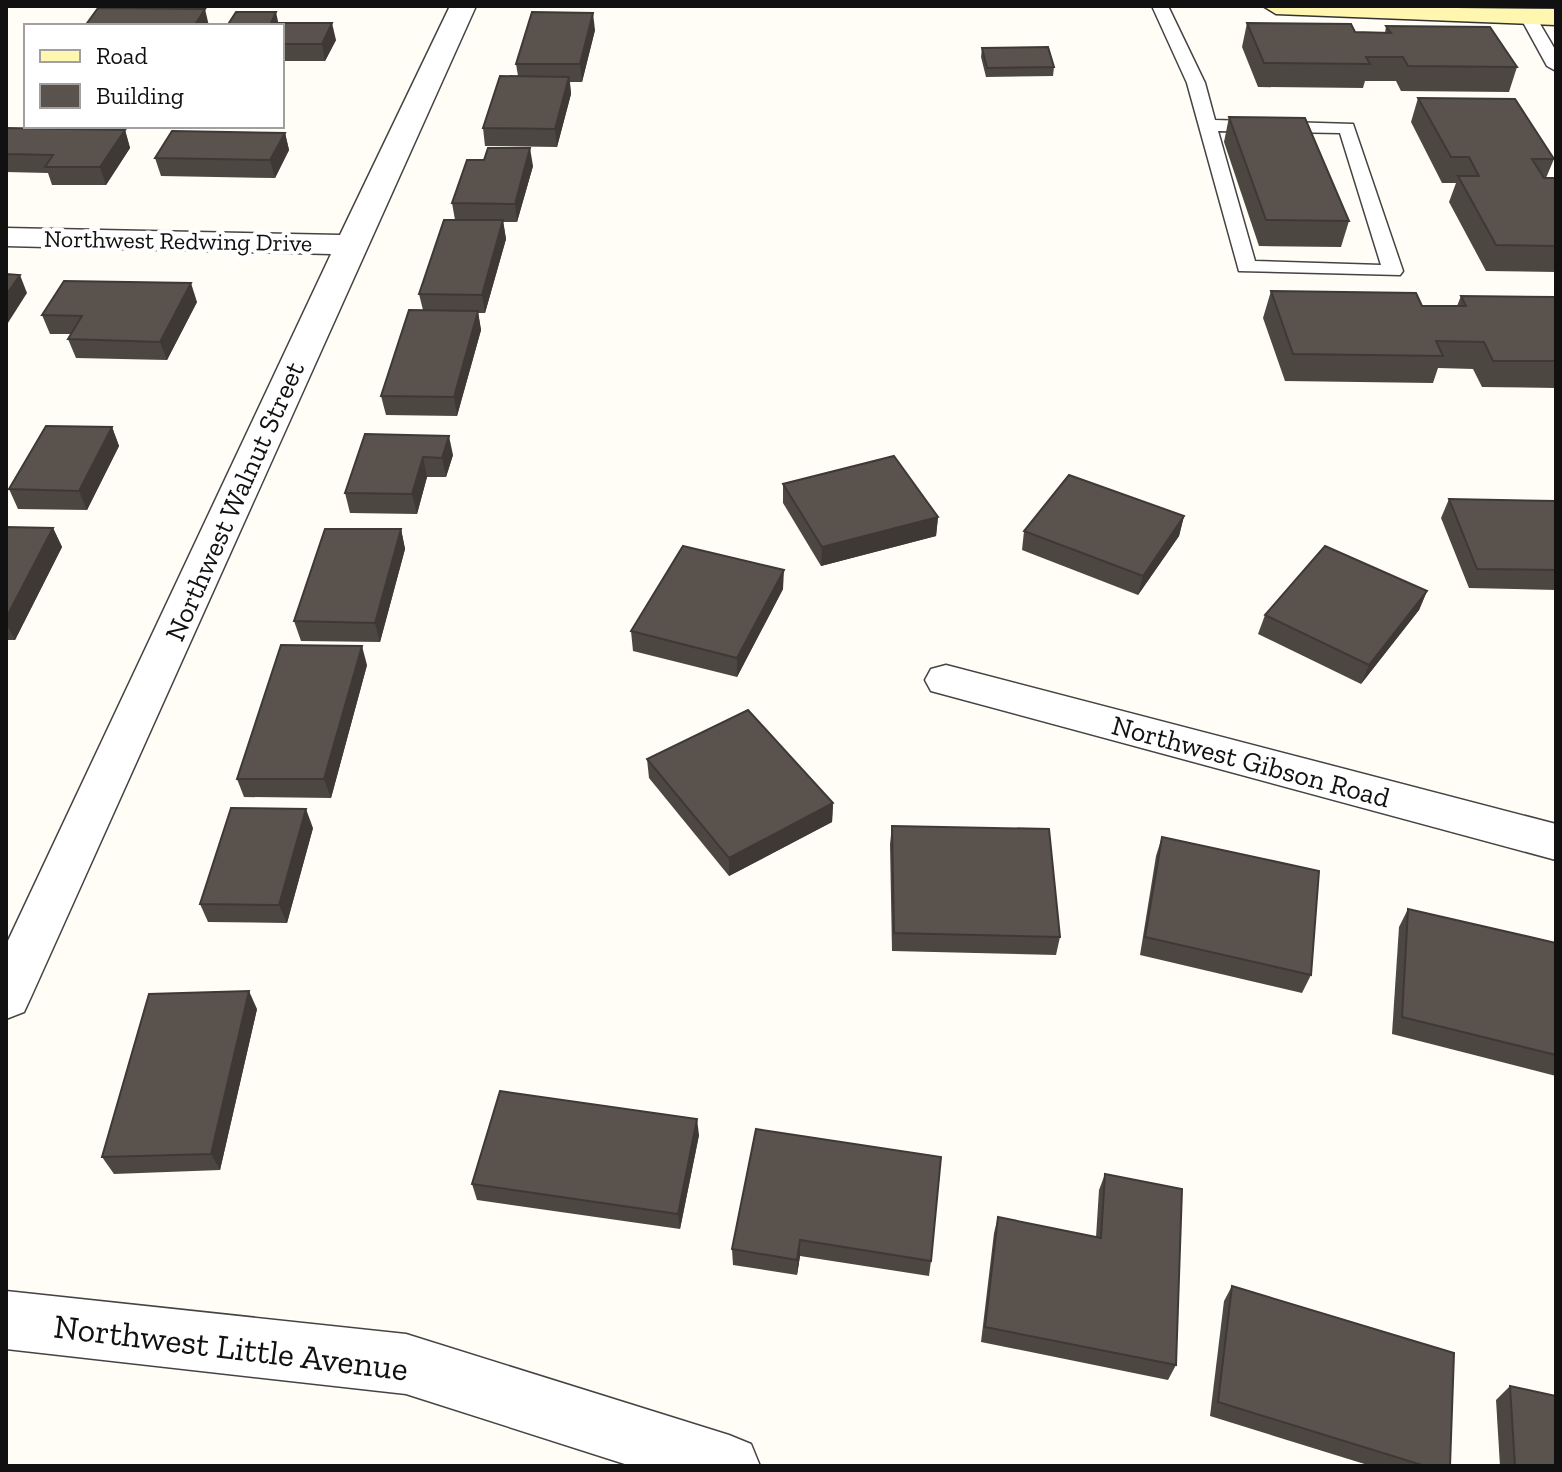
<svg xmlns="http://www.w3.org/2000/svg" width="1562" height="1472" font-family="'Zilla Slab',serif">
	<style>
		.lines { fill: none; stroke-linecap: round; stroke-linejoin: round }
		.lane-casing { stroke: #444; stroke-width: 3 }
		.street-casing { stroke: #444; stroke-width: 3 }
		.secondary-casing { stroke: #333; stroke-width: 3 }
		.lane { fill: #fff; fill-rule: evenodd }
		.street { fill: #fff; fill-rule: evenodd }
		.secondary { fill: #fff6b0; fill-rule: evenodd }
		.wall { fill: #4d4742 }
		.shaded-wall { fill: #3f3936 }
		.building { fill: #5a524d; stroke: #3f3936; stroke-width: 2 }
		.labels { text-anchor: middle; stroke-width: 8; stroke-linejoin: round; paint-order: stroke }
		.far-street-label { font-size: 24px; fill: #111; stroke: #fff }
		.street-label { font-size: 28px; fill: #111; stroke: #fff }
		.near-street-label { font-size: 34px; fill: #111; stroke: #fff }
	</style>
	<rect width="100%" height="100%" fill="#fffdf5"/>
	<g class="lines">
		<g class="lane-casing">
			<g id="lane">
				<path d="M 1152,6 L 1168,6 L 1205,83 L 1215,120 L 1353,124 L 1403,271 L 1400,275 L 1239,271 L 1187,83 ZM 1218,131 L 1340,133 L 1381,265 L 1255,261 Z"/>
				<path d="M 1527,10 L 1533,12 L 1556,51 L 1556,71 L 1547,66 L 1519,15 Z"/>
			</g>
		</g>
		<g class="street-casing">
			<g id="street">
				<path d="M 450,6 L 476,6 L 31,997 L 24,1012 L 6,1019 L 6,945 L 331,254 L 6,246 L 6,228 L 340,235 Z"/>
				<path d="M 946,665 L 1556,824 L 1556,860 L 931,691 L 925,680 L 931,669 Z"/>
				<path d="M 6,1291 L 406,1334 L 729,1435 L 751,1444 L 760,1466 L 631,1466 L 406,1394 L 6,1349 Z"/>
			</g>
		</g>
		<g class="secondary-casing">
			<path id="secondary" d="M 1263,6 L 1556,9 L 1556,25 L 1276,14 Z"/>
		</g>
		<use href="#lane" class="lane"/>
		<use href="#street" class="street"/>
		<use href="#secondary" class="secondary"/>
	</g>
	<g class="wall">
		<path d="M 278,23 L 336,40 L 325,61 L 282,61 L 282,26 Z"/>
		<path d="M 1247,23 L 1355,32 L 1385,33 L 1386,26 L 1517,67 L 1509,92 L 1401,91 L 1396,81 L 1365,81 L 1363,88 L 1258,87 L 1242,47 Z"/>
		<path d="M 595,30 L 582,82 L 570,82 L 571,94 L 557,147 L 485,146 L 483,128 L 518,76 L 516,64 Z"/>
		<path d="M 982,48 L 1054,67 L 1053,76 L 986,77 L 981,57 Z"/>
		<path d="M 1418,98 L 1554,159 L 1546,178 L 1556,178 L 1556,272 L 1486,271 L 1449,202 L 1456,183 L 1442,183 L 1411,122 Z"/>
		<path d="M 1229,117 L 1349,221 L 1341,247 L 1259,246 L 1224,142 Z"/>
		<path d="M 6,128 L 125,130 L 130,148 L 106,185 L 52,185 L 48,173 L 6,172 Z"/>
		<path d="M 285,133 L 289,150 L 275,178 L 161,176 L 155,158 Z"/>
		<path d="M 533,166 L 517,222 L 503,222 L 506,239 L 485,313 L 478,313 L 481,330 L 457,416 L 386,415 L 381,396 L 423,310 L 419,294 L 455,220 L 452,203 Z"/>
		<path d="M 1271,291 L 1422,306 L 1457,306 L 1461,296 L 1556,297 L 1556,388 L 1482,387 L 1473,369 L 1438,368 L 1433,383 L 1285,381 L 1263,318 Z"/>
		<path d="M 197,302 L 167,360 L 76,358 L 68,339 L 71,334 L 50,334 L 42,315 Z"/>
		<path d="M 112,427 L 119,446 L 87,510 L 18,509 L 9,489 Z"/>
		<path d="M 365,434 L 453,455 L 446,477 L 427,477 L 417,514 L 350,513 L 345,493 Z"/>
		<path d="M 783,484 L 938,517 L 936,536 L 821,566 L 783,503 Z"/>
		<path d="M 1449,499 L 1556,501 L 1556,590 L 1469,588 L 1441,518 Z"/>
		<path d="M 1184,516 L 1179,536 L 1138,595 L 1022,550 L 1024,531 Z"/>
		<path d="M 6,527 L 53,528 L 62,547 L 15,640 L 6,640 Z"/>
		<path d="M 401,529 L 405,549 L 380,642 L 301,641 L 294,621 Z"/>
		<path d="M 783,589 L 737,677 L 633,651 L 631,631 Z"/>
		<path d="M 1427,591 L 1419,610 L 1361,684 L 1258,634 L 1265,615 Z"/>
		<path d="M 367,665 L 331,798 L 244,797 L 237,779 Z"/>
		<path d="M 647,759 L 833,803 L 832,822 L 729,876 L 649,778 Z"/>
		<path d="M 892,826 L 1060,937 L 1056,955 L 892,951 L 890,844 Z"/>
		<path d="M 313,828 L 287,923 L 208,922 L 200,904 Z"/>
		<path d="M 1162,837 L 1311,975 L 1302,993 L 1140,955 L 1156,856 Z"/>
		<path d="M 1408,909 L 1556,943 L 1556,1076 L 1392,1034 L 1399,927 Z"/>
		<path d="M 257,1009 L 220,1170 L 114,1174 L 102,1157 Z"/>
		<path d="M 756,1129 L 931,1261 L 929,1276 L 800,1256 L 797,1275 L 733,1265 L 732,1249 Z"/>
		<path d="M 699,1135 L 680,1229 L 477,1200 L 472,1184 Z"/>
		<path d="M 1105,1174 L 1176,1365 L 1168,1380 L 981,1342 L 994,1233 L 998,1217 L 1096,1237 L 1099,1190 Z"/>
		<path d="M 1232,1286 L 1450,1466 L 1371,1466 L 1210,1416 L 1224,1301 Z"/>
		<path d="M 1510,1386 L 1556,1466 L 1500,1466 L 1496,1400 Z"/>
	</g>
	<g class="shaded-wall">
		<path d="M 205,9 L 209,26 L 194,26 Z"/>
		<path d="M 276,12 L 279,26 L 271,23 Z"/>
		<path d="M 593,13 L 595,30 L 582,82 L 580,64 Z"/>
		<path d="M 332,23 L 336,40 L 325,61 L 322,44 Z"/>
		<path d="M 569,77 L 571,94 L 557,147 L 555,129 Z"/>
		<path d="M 125,130 L 130,148 L 106,185 L 100,167 Z"/>
		<path d="M 285,133 L 289,150 L 275,178 L 270,160 Z"/>
		<path d="M 530,148 L 533,166 L 517,222 L 515,204 Z"/>
		<path d="M 503,220 L 506,239 L 485,313 L 482,295 Z"/>
		<path d="M 20,275 L 27,293 L 6,326 L 6,295 Z"/>
		<path d="M 191,283 L 197,302 L 167,360 L 160,342 Z"/>
		<path d="M 478,311 L 481,330 L 457,416 L 454,397 Z"/>
		<path d="M 112,427 L 119,446 L 87,510 L 79,491 Z"/>
		<path d="M 449,436 L 453,455 L 446,477 L 442,458 Z"/>
		<path d="M 423,457 L 427,477 L 417,514 L 412,494 Z"/>
		<path d="M 1184,516 L 1179,536 L 1138,595 L 1143,576 Z"/>
		<path d="M 938,517 L 936,536 L 821,566 L 822,547 Z"/>
		<path d="M 53,528 L 62,547 L 15,640 L 6,623 L 6,618 Z"/>
		<path d="M 401,529 L 405,549 L 380,642 L 375,623 Z"/>
		<path d="M 784,570 L 783,589 L 737,677 L 737,658 Z"/>
		<path d="M 1427,591 L 1419,610 L 1361,684 L 1369,665 Z"/>
		<path d="M 362,646 L 367,665 L 331,798 L 324,779 Z"/>
		<path d="M 833,803 L 832,822 L 729,876 L 729,858 Z"/>
		<path d="M 306,809 L 313,828 L 287,923 L 279,905 Z"/>
		<path d="M 249,991 L 257,1009 L 220,1170 L 211,1154 Z"/>
		<path d="M 697,1119 L 699,1135 L 680,1229 L 678,1214 Z"/>
		<path d="M 800,1240 L 800,1256 L 797,1275 L 797,1260 Z"/>
	</g>
	<g class="building">
		<path d="M 98,8 L 205,9 L 194,26 L 85,26 Z"/>
		<path d="M 236,12 L 276,12 L 271,23 L 332,23 L 322,44 L 282,44 L 282,26 L 227,26 Z"/>
		<path d="M 532,12 L 593,13 L 580,64 L 516,64 Z"/>
		<path d="M 1247,23 L 1351,24 L 1355,32 L 1391,33 L 1386,26 L 1490,27 L 1517,67 L 1408,66 L 1403,57 L 1366,57 L 1370,64 L 1264,63 Z"/>
		<path d="M 1048,47 L 1054,67 L 987,68 L 982,48 Z"/>
		<path d="M 500,76 L 569,77 L 555,129 L 483,128 Z"/>
		<path d="M 1418,98 L 1515,99 L 1554,159 L 1532,159 L 1544,178 L 1556,178 L 1556,246 L 1496,245 L 1458,176 L 1479,176 L 1469,157 L 1451,157 Z"/>
		<path d="M 1229,117 L 1305,118 L 1349,221 L 1266,220 Z"/>
		<path d="M 6,128 L 125,130 L 100,167 L 45,167 L 53,155 L 6,154 Z"/>
		<path d="M 172,131 L 285,133 L 270,160 L 155,158 Z"/>
		<path d="M 488,148 L 530,148 L 515,204 L 452,203 L 467,160 L 484,160 Z"/>
		<path d="M 444,220 L 503,220 L 482,295 L 419,294 Z"/>
		<path d="M 6,274 L 20,275 L 6,295 Z"/>
		<path d="M 64,281 L 191,283 L 160,342 L 68,339 L 82,316 L 42,315 Z"/>
		<path d="M 1271,291 L 1416,293 L 1422,306 L 1466,306 L 1461,296 L 1556,297 L 1556,361 L 1493,361 L 1484,342 L 1436,341 L 1443,356 L 1293,354 Z"/>
		<path d="M 409,310 L 478,311 L 454,397 L 381,396 Z"/>
		<path d="M 46,426 L 112,427 L 79,491 L 9,489 Z"/>
		<path d="M 365,434 L 449,436 L 442,458 L 423,457 L 412,494 L 345,493 Z"/>
		<path d="M 894,456 L 938,517 L 822,547 L 783,484 Z"/>
		<path d="M 1069,475 L 1184,516 L 1143,576 L 1024,531 Z"/>
		<path d="M 1449,499 L 1556,501 L 1556,570 L 1477,569 Z"/>
		<path d="M 6,527 L 53,528 L 6,618 Z"/>
		<path d="M 325,529 L 401,529 L 375,623 L 294,621 Z"/>
		<path d="M 683,546 L 784,570 L 737,658 L 631,631 Z"/>
		<path d="M 1325,546 L 1427,591 L 1369,665 L 1265,615 Z"/>
		<path d="M 281,645 L 362,646 L 324,779 L 237,779 Z"/>
		<path d="M 748,710 L 833,803 L 729,858 L 647,759 Z"/>
		<path d="M 231,808 L 306,809 L 279,905 L 200,904 Z"/>
		<path d="M 892,826 L 1049,829 L 1060,937 L 894,933 Z"/>
		<path d="M 1162,837 L 1319,871 L 1311,975 L 1145,937 Z"/>
		<path d="M 1408,909 L 1556,943 L 1556,1055 L 1402,1017 Z"/>
		<path d="M 249,991 L 211,1154 L 102,1157 L 149,994 Z"/>
		<path d="M 500,1091 L 697,1119 L 678,1214 L 472,1184 Z"/>
		<path d="M 756,1129 L 941,1157 L 931,1261 L 800,1240 L 797,1260 L 732,1249 Z"/>
		<path d="M 1105,1174 L 1182,1189 L 1176,1365 L 985,1327 L 998,1217 L 1101,1238 Z"/>
		<path d="M 1232,1286 L 1454,1353 L 1450,1466 L 1425,1466 L 1218,1402 Z"/>
		<path d="M 1510,1386 L 1556,1396 L 1556,1466 L 1515,1466 Z"/>
	</g>
	<g class="labels">
		<g class="far-street-label">
			<text transform="translate(178 241) rotate(1)" y="8">Northwest Redwing Drive</text>
		</g>
		<g class="street-label">
			<text transform="translate(234 501) rotate(-66)" y="10">Northwest Walnut Street</text>
			<text transform="translate(1251 761) rotate(15)" y="10">Northwest Gibson Road</text>
		</g>
		<g class="near-street-label">
			<text transform="translate(231 1347) rotate(7)" y="12">Northwest Little Avenue</text>
		</g>
	</g>
	<rect width="1562" height="1472" fill="none" stroke="#111111" stroke-width="16"/>
	<rect x="24" y="24" width="260" height="104" fill="#ffffff" stroke="#a0a0a0" stroke-width="2"/>
	<rect x="40" y="50" width="40" height="12" fill="#fff6b0" stroke="#a0a0a0" stroke-width="2"/>
	<text x="96" y="64" font-size="24" fill="#111111">Road</text>
	<rect x="40" y="84" width="40" height="24" fill="#5a524d" stroke="#a0a0a0" stroke-width="2"/>
	<text x="96" y="104" font-size="24" fill="#111111">Building</text>
</svg>
